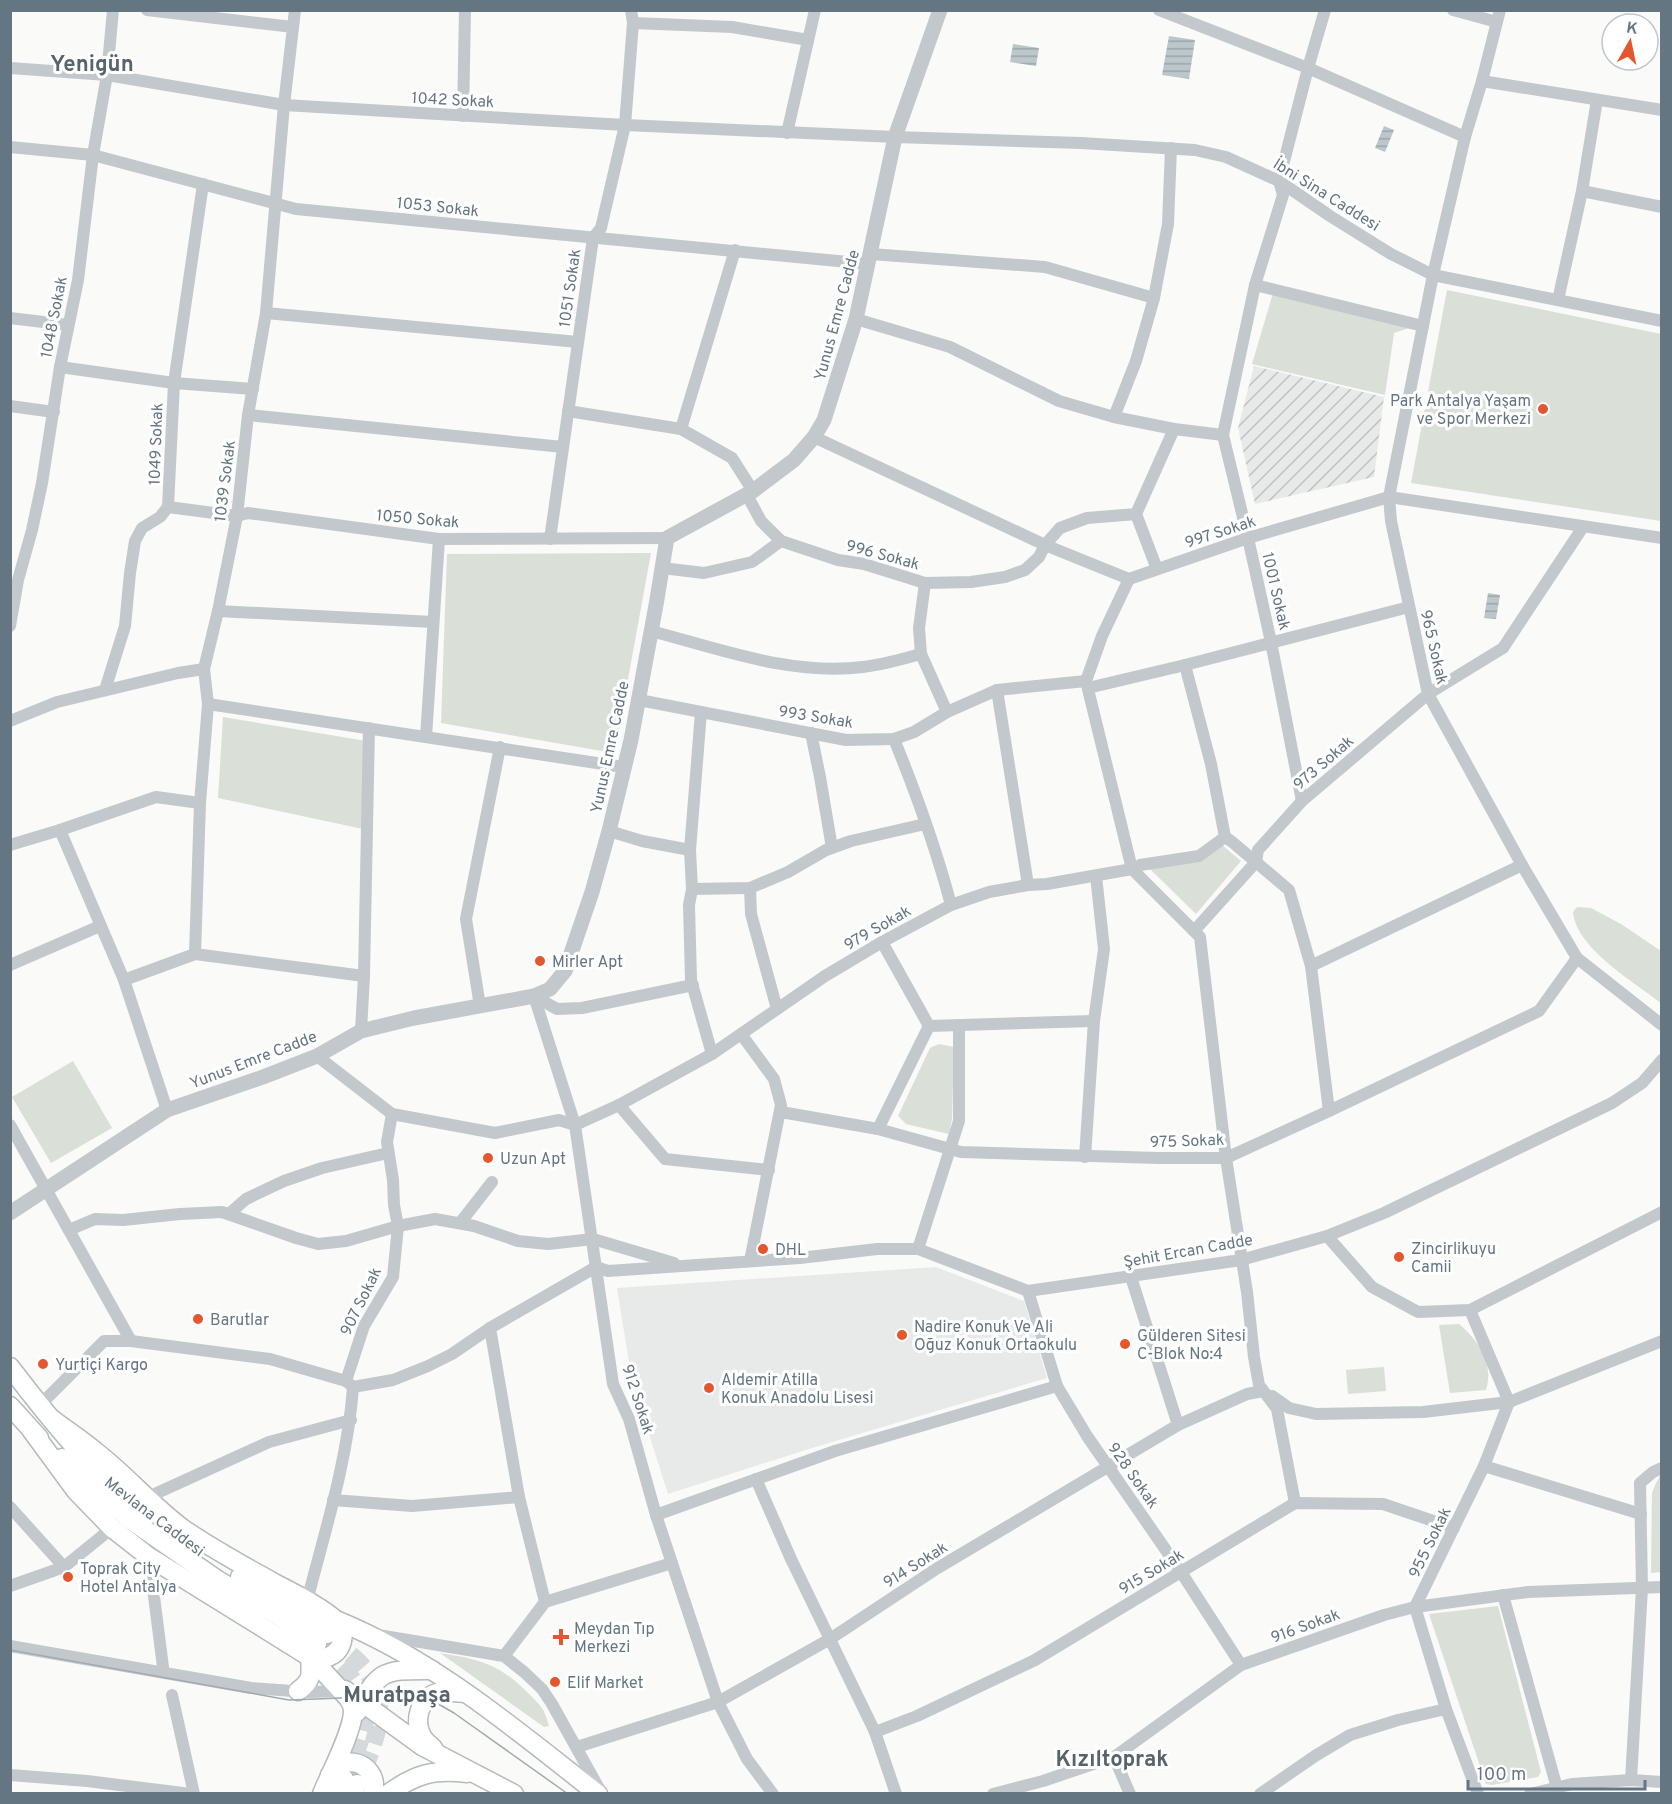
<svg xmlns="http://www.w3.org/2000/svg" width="1672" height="1804" font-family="Overpass,sans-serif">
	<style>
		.built { fill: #e8e9e9 }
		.industrial { fill: url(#industrial-furrows) }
		.green { fill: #dadfd7 }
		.water { fill: url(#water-rules) }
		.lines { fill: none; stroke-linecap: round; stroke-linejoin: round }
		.primary-tunnel { stroke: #d5d9db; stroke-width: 18; stroke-dasharray: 18 9; stroke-linecap: butt }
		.primary-casing { stroke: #b5babe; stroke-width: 21 }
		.minor { stroke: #c3c8cc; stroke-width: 12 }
		.tertiary { stroke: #c3c8cc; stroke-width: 15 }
		.primary { stroke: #fff; stroke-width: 18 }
		.tram { stroke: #a2aab0; stroke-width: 1.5 }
		.poi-dot { fill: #e4572e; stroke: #fff; stroke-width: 2 }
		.labels { text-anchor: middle; stroke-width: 6; stroke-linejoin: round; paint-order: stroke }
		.street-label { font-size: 16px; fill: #657683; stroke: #fff }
		.poi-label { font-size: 16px; fill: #657683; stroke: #fff; text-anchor: start }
		.district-label { font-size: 22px; font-weight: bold; fill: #57646e; stroke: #fff }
	</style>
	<defs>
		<pattern id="industrial-furrows" width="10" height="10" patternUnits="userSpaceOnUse" patternTransform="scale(1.5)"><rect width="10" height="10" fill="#e8e9e9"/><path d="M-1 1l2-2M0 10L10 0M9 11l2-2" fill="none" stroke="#c0c1c2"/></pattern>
		<pattern id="water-rules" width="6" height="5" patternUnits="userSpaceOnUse" patternTransform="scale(1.5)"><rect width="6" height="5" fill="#bbc7cb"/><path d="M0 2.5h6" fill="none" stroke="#9ca6aa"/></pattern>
	</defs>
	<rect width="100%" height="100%" fill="#fafaf8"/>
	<path class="built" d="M 936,1267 L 1024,1301 L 1047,1378 L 812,1448 L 668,1494 L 632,1381 L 617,1288 Z"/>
	<path class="industrial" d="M 1254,366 L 1384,397 L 1374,477 L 1255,504 L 1238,428 Z"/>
	<g class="green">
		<path d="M 1447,290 L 1661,334 L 1661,521 L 1411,483 Z"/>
		<path d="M 1273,293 L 1409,328 L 1394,333 L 1385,395 L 1252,364 Z"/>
		<path d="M 651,553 L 616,745 L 613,750 L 608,752 L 441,723 L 447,554 Z"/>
		<path d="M 223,717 L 366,741 L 363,829 L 218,798 Z"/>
		<path d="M 1222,845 L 1241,861 L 1196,914 L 1149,868 Z"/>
		<path d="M 1577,907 L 1591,908 L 1621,924 L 1661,951 L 1661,1003 C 1634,982 1576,948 1573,912 Z"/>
		<path d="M 939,1044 L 954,1047 L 952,1119 L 949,1134 L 906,1124 L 898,1116 L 930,1048 Z"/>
		<path d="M 73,1061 L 112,1128 L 51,1163 L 12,1097 Z"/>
		<path d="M 1459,1324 C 1479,1341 1494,1364 1486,1390 L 1450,1393 L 1439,1325 Z"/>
		<path d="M 1384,1367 L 1386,1391 L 1348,1394 L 1346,1370 Z"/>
		<path d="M 1660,1476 L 1661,1476 L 1661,1572 L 1651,1573 L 1652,1493 L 1656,1483 Z"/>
		<path d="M 1498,1606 L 1541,1772 L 1538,1777 L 1492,1785 L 1486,1784 L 1429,1614 Z"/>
		<path d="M 440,1653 C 478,1659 500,1664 527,1692 C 540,1705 544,1707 549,1726 L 544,1727 Z"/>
	</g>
	<g class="water">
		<path d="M 1169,36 L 1195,40 L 1189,79 L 1162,75 Z"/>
		<path d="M 1013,44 L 1039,48 L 1036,66 L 1010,62 Z"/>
		<path d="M 1384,126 L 1394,130 L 1385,152 L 1375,148 Z"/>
		<path d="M 1488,593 L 1500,595 L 1496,619 L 1484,618 Z"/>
	</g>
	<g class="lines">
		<g class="primary-tunnel">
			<path d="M 330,1637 C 341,1647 355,1657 365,1669 C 392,1704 375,1744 359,1779"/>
			<path d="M 321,1648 C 376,1694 374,1714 345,1777"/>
		</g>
		<g class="primary-casing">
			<g id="primary">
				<path d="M 10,1367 C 53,1423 92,1472 148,1515"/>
				<path d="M 10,1406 L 39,1438"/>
				<path d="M 52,1419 C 66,1430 82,1440 96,1452 C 126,1475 151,1505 182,1528 C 212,1549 244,1566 276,1584 C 290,1591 330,1612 338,1623 C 347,1635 342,1652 328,1657 C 322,1659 316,1658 310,1657 C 311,1675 313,1680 298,1691"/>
				<path d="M 32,1431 L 76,1491 L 112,1528 L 149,1557 L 310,1657 L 348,1698 C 351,1702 353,1706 353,1711 C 353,1731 330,1774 322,1794"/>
				<path d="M 62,1458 L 128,1518 L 216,1579 L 280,1617 L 317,1644"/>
				<path d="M 240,1577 L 304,1616 L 327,1634"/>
				<path d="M 336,1620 C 434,1660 515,1729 598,1794"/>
				<path d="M 345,1690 L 422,1746 L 514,1794"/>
				<path d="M 357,1712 C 379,1668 385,1670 432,1670"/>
				<path d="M 433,1748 C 429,1744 423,1740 421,1734 C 414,1719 420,1698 437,1693 C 446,1690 456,1693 466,1693"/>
				<path d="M 330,1775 C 335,1771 340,1765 346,1763 C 363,1759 380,1777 372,1794"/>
				<path d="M 337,1794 L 344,1779"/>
				<path d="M 352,1794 L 357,1784"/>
				<path d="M 388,1794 C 415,1774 434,1769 467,1773"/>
			</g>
		</g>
		<g class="minor">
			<path d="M 147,10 L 293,27"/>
			<path d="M 1159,10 L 1308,68 L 1465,137"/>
			<path d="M 1453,10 L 1497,22"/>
			<path d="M 1500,10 L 1482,81 L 1465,137 L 1433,275 L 1389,497 L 1391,521 L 1428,694 L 1522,865 L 1577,958 L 1662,1025"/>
			<path d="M 633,23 L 732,27 L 808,40"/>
			<path d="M 10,68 L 107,75 L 284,105 L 625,125 L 895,137 L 1081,143 L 1195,150 L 1226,157 L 1279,181 L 1330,216 L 1391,254 L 1433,275 L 1662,321"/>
			<path d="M 1482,81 L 1662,110"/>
			<path d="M 463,116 L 465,10"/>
			<path d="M 787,133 L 815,10"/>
			<path d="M 10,147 L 93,155 L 296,209 L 869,264"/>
			<path d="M 1582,191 L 1662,207"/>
			<path d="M 871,254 L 1045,267 L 1154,298"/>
			<path d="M 1255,285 L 1423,326"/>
			<path d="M 1558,300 L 1582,191 L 1597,100"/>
			<path d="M 266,313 L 578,342"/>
			<path d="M 10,318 L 68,325"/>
			<path d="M 856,319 L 950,347 L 1059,401 L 1114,417 L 1174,429 L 1223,435"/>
			<path d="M 60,367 L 174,383 L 253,389"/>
			<path d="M 10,406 L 54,412"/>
			<path d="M 568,411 L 681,429 L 732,458 L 753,491"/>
			<path d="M 248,415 L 563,447"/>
			<path d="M 1114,417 L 1136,361 L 1154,298 L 1168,224 L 1171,148"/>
			<path d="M 681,429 L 735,250"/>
			<path d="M 814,437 L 1045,545 L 1129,579 L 1248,538 L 1389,497 L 1662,538"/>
			<path d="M 747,495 L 761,521 L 781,541 L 838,560 L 864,564 L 925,583 L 971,582 L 1005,577 L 1025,570 L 1039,557 L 1045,545 L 1060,528 L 1087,518 L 1136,514 L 1174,429"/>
			<path d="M 168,507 L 237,516 L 248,513 L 439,539 L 667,538"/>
			<path d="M 1136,514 L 1157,569"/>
			<path d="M 550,539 L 593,238 L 601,228 L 625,125 L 633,23 L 631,10"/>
			<path d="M 662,568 L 704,573 L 752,562 L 781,541"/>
			<path d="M 1129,579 L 1102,636 L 1086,681 L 1132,869 L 1200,937 L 1226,1158 L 1247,1292 L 1254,1357 L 1259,1385 L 1277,1409 L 1295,1503"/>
			<path d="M 925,583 L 919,628 L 921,654 L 947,712"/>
			<path d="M 218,611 L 433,622"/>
			<path d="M 10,626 L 18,580 L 32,530 L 42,483 L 60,367 L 78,280 L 93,155 L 107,75 L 113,10"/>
			<path d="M 651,631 C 720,649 791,676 863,667 C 882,665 902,659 921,654"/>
			<path d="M 1185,665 L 1211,764 L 1225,837 L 1231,841 L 1289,890 L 1311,966 L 1329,1111"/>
			<path d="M 1088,688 L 1185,665 L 1409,607"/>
			<path d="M 105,690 L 125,626 L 130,573 L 135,541 L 142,528 L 160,517 L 168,507 L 174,383 L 203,184"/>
			<path d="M 997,690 L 1028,885"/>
			<path d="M 639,700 L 846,740 L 894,739 L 914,732 L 947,712 L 997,690 L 1086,681"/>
			<path d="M 208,704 L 623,767"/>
			<path d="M 701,712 L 690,850 L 692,889 L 689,905 L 691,980 L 712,1054"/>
			<path d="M 10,721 L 57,702 L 178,673 L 204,669"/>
			<path d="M 811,733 L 820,777 L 832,848"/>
			<path d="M 426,737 L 439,539"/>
			<path d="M 894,739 C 916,793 936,848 951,905"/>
			<path d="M 1302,801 L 1271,642 L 1248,538 L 1223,435 L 1255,285 L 1283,195 L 1279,181 L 1308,68 L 1325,10"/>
			<path d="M 60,830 L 124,980 L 167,1110"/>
			<path d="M 609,831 L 642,841 L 690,850"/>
			<path d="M 10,845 L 60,830 L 156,797 L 200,803"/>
			<path d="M 750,888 L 751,914 L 777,1009"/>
			<path d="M 692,889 L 750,888 L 788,872 L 826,850 L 851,841 L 925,824"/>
			<path d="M 1194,931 L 1256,862 L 1258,850 L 1302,801 L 1428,694 L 1503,648 L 1583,527"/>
			<path d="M 195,954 L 200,803 L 208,704 L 204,669 L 218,611 L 237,516 L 248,415 L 266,313 L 284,105 L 295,10"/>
			<path d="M 10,965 L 100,926"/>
			<path d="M 1311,966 L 1522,865"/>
			<path d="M 124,980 L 195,954 L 364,976"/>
			<path d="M 534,996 L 575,1125 L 613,1384 L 629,1419 L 656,1515 L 718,1702 L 747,1759 L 773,1794"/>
			<path d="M 534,996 L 557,1009 L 582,1008 L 693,985"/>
			<path d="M 480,1006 L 466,919 L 500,747"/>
			<path d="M 929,1026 L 1094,1021"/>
			<path d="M 361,1031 L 364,976 L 369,728"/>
			<path d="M 741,1034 L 774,1079 L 781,1105 L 750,1261"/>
			<path d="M 317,1056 L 392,1114 L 495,1133 L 559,1120 L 575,1125 L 619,1105 L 712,1054 L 825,976 L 882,942 L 951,905 L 989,892 L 1028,885 L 1047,884 L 1132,869 L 1140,865 L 1199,856 L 1225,837"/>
			<path d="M 619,1105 L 665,1159 L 769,1170"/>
			<path d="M 781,1112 L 878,1129 L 961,1152 L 1158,1158 L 1226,1158 L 1329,1111 L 1539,1011 L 1577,958"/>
			<path d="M 10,1125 L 131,1341"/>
			<path d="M 878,1129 L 929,1026 L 882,942"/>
			<path d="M 1085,1157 L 1094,1021 L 1104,949 L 1096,876"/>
			<path d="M 229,1214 L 246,1199 L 284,1181 L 322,1168 L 388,1153"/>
			<path d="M 460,1223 L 492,1182"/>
			<path d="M 69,1230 L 95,1219 L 123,1220 L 180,1214 L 222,1212 L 296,1238 L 318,1244 L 346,1241 L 398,1226 L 435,1219 L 474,1226 L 518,1241 L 548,1244 L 593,1239 L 674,1263"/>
			<path d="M 1327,1236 L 1372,1287 L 1418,1312 L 1470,1310 L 1662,1212"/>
			<path d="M 918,1249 L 959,1121 L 959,1026"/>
			<path d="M 1131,1277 L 1178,1425"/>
			<path d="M 1028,1291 L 1057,1386 L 1087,1436 L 1181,1572 L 1241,1665"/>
			<path d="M 1470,1310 L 1509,1402 L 1484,1466 L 1415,1607 L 1446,1709 L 1478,1794"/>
			<path d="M 490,1328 L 519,1497 L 545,1602"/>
			<path d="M 353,1387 L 393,1380 L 428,1366 L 452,1354 L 490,1328 L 596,1267 L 608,1271 L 800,1258 L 877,1249 L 918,1249 L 1028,1291 L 1241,1260 L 1327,1236 L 1384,1213 L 1465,1174 L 1612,1103 L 1642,1083 L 1662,1060"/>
			<path d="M 1272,1396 L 1289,1408 L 1316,1414 L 1423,1412 L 1509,1402 L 1662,1341"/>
			<path d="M 40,1405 L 104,1341 L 131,1341 L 270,1359 L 346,1381"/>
			<path d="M 1484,1466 L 1641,1514"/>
			<path d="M 756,1479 L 791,1559 L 875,1732 L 896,1794"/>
			<path d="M 146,1498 L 269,1442 L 351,1420"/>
			<path d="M 333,1500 L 412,1506 L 519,1497"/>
			<path d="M 10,1507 L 64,1567"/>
			<path d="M 656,1515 L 835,1451 L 1057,1386"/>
			<path d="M 149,1557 L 163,1667"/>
			<path d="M 10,1586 L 64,1567 L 112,1528"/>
			<path d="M 1503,1595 L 1557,1788"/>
			<path d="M 307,1601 C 325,1531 348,1459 353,1387 L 346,1381 L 364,1326 L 393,1277 L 398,1226 L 394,1205 L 393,1180 L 387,1142 L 392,1114"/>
			<path d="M 378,1635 L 504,1656 L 524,1672 L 542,1689 L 552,1704 L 601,1792"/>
			<path d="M 10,1646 L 251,1688 L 307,1692 L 345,1691"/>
			<path d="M 504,1656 L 545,1602 L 672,1563"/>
			<path d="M 172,1695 L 194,1794"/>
			<path d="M 875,1732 L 917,1716 L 1035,1660 L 1295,1503 L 1383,1504 L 1454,1528"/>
			<path d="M 577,1747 L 718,1702 L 830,1639 L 936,1569 L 1178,1425 L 1247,1394 L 1263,1391"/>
			<path d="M 1114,1757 L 1130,1794"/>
			<path d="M 10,1775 L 87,1781 L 191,1794"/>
			<path d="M 1631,1780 L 1642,1588 L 1640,1483 L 1653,1472 L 1662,1468"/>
			<path d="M 993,1794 L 1043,1781 L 1114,1757 L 1241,1665 L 1384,1615 L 1415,1607 L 1528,1592 L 1662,1587"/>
			<path d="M 1260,1794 L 1315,1756 L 1350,1735 L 1398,1720 L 1446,1709"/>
			<path d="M 1530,1794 L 1572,1784 L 1631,1780 L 1662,1782"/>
		</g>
		<path class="tertiary" d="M 10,1213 L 167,1110 L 263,1077 L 317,1056 L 361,1031 L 414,1018 L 534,996 L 550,989 L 565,971 L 592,892 L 609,831 L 631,740 L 656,605 L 667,538 L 753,491 L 794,460 L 814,437 L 824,420 L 856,319 L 895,137 L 940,10"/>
		<use href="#primary" class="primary"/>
		<path class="tram" d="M 10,1650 L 289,1700 L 420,1695 L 428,1698 L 454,1713 L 568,1794"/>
	</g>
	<g class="poi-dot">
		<circle cx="1543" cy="409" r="6"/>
		<circle cx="540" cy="961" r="6"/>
		<circle cx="488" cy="1158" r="6"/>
		<circle cx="763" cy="1249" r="6"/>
		<circle cx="1399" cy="1257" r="6"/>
		<circle cx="198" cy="1319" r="6"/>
		<circle cx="902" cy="1335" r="6"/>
		<circle cx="1125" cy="1344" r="6"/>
		<circle cx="43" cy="1364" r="6"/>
		<circle cx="709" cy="1388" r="6"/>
		<circle cx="68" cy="1577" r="6"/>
		<path d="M558 1628h6v6h6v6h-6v6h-6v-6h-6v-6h6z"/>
		<circle cx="555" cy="1682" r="6"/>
	</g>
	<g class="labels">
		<g class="street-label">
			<text transform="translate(453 99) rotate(3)" y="6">1042 Sokak</text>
			<text transform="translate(1327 194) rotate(32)" y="6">İbni Sina Caddesi</text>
			<text transform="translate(438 206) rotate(6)" y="6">1053 Sokak</text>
			<text transform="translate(569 288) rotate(-82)" y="6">1051 Sokak</text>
			<text transform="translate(836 315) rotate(-75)" y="6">Yunus Emre Cadde</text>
			<text transform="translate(53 317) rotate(-79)" y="6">1048 Sokak</text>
			<text transform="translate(155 444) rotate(-88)" y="6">1049 Sokak</text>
			<text transform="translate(224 481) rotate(-83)" y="6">1039 Sokak</text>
			<text transform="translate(418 518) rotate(5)" y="6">1050 Sokak</text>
			<text transform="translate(1220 531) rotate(-18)" y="6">997 Sokak</text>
			<text transform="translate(883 554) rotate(15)" y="6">996 Sokak</text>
			<text transform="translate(1277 591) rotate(77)" y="6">1001 Sokak</text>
			<text transform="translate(1435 647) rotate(77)" y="6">965 Sokak</text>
			<text transform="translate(816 716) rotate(9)" y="6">993 Sokak</text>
			<text transform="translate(609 747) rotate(-78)" y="6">Yunus Emre Cadde</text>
			<text transform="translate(1323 762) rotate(-41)" y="6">973 Sokak</text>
			<text transform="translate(877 927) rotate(-30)" y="6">979 Sokak</text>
			<text transform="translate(253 1059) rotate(-21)" y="6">Yunus Emre Cadde</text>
			<text transform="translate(1187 1140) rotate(-2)" y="6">975 Sokak</text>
			<text transform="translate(1188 1250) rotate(-10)" y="6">Şehit Ercan Cadde</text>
			<text transform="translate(360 1301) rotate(-64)" y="6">907 Sokak</text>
			<text transform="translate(639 1399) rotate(72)" y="6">912 Sokak</text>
			<text transform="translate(1134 1475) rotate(55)" y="6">928 Sokak</text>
			<text transform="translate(155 1516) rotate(37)" y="6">Mevlana Caddesi</text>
			<text transform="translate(1429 1542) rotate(-64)" y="6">955 Sokak</text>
			<text transform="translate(915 1564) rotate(-32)" y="6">914 Sokak</text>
			<text transform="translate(1151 1571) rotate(-31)" y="6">915 Sokak</text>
			<text transform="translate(1305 1625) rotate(-20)" y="6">916 Sokak</text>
		</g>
		<g class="poi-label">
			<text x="1531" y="406" text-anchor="end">Park Antalya Yaşam<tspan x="1531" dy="18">ve Spor Merkezi</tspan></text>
			<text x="552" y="967">Mirler Apt</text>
			<text x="500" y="1164">Uzun Apt</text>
			<text x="1411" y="1254">Zincirlikuyu<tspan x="1411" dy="18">Camii</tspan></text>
			<text x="775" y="1255">DHL</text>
			<text x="210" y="1325">Barutlar</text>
			<text x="914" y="1332">Nadire Konuk Ve Ali<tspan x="914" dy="18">Oğuz Konuk Ortaokulu</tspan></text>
			<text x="1137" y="1341">Gülderen Sitesi<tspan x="1137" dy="18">C-Blok No:4</tspan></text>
			<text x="55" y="1370">Yurtiçi Kargo</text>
			<text x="721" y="1385">Aldemir Atilla<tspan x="721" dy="18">Konuk Anadolu Lisesi</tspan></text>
			<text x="80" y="1574">Toprak City<tspan x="80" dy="18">Hotel Antalya</tspan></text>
			<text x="574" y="1634">Meydan Tıp<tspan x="574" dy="18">Merkezi</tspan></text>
			<text x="567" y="1688">Elif Market</text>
		</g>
		<g class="district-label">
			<text x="92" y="71">Yenigün</text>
			<text x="397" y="1702">Muratpaşa</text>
			<text x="1112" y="1766">Kızıltoprak</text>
		</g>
	</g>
	<rect width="1672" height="1804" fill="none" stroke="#657683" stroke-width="24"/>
	<g transform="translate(1630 42) rotate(9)"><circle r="28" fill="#ffffff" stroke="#c1c8cd" stroke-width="1.5"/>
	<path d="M0-4.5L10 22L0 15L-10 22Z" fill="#e4572e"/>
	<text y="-9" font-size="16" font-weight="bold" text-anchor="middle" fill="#657683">K</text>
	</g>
	<path d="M1468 1780v9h177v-9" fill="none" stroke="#657683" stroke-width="3"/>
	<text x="1477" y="1780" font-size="18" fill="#657683" stroke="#ffffff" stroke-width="4.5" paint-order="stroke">100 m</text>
</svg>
